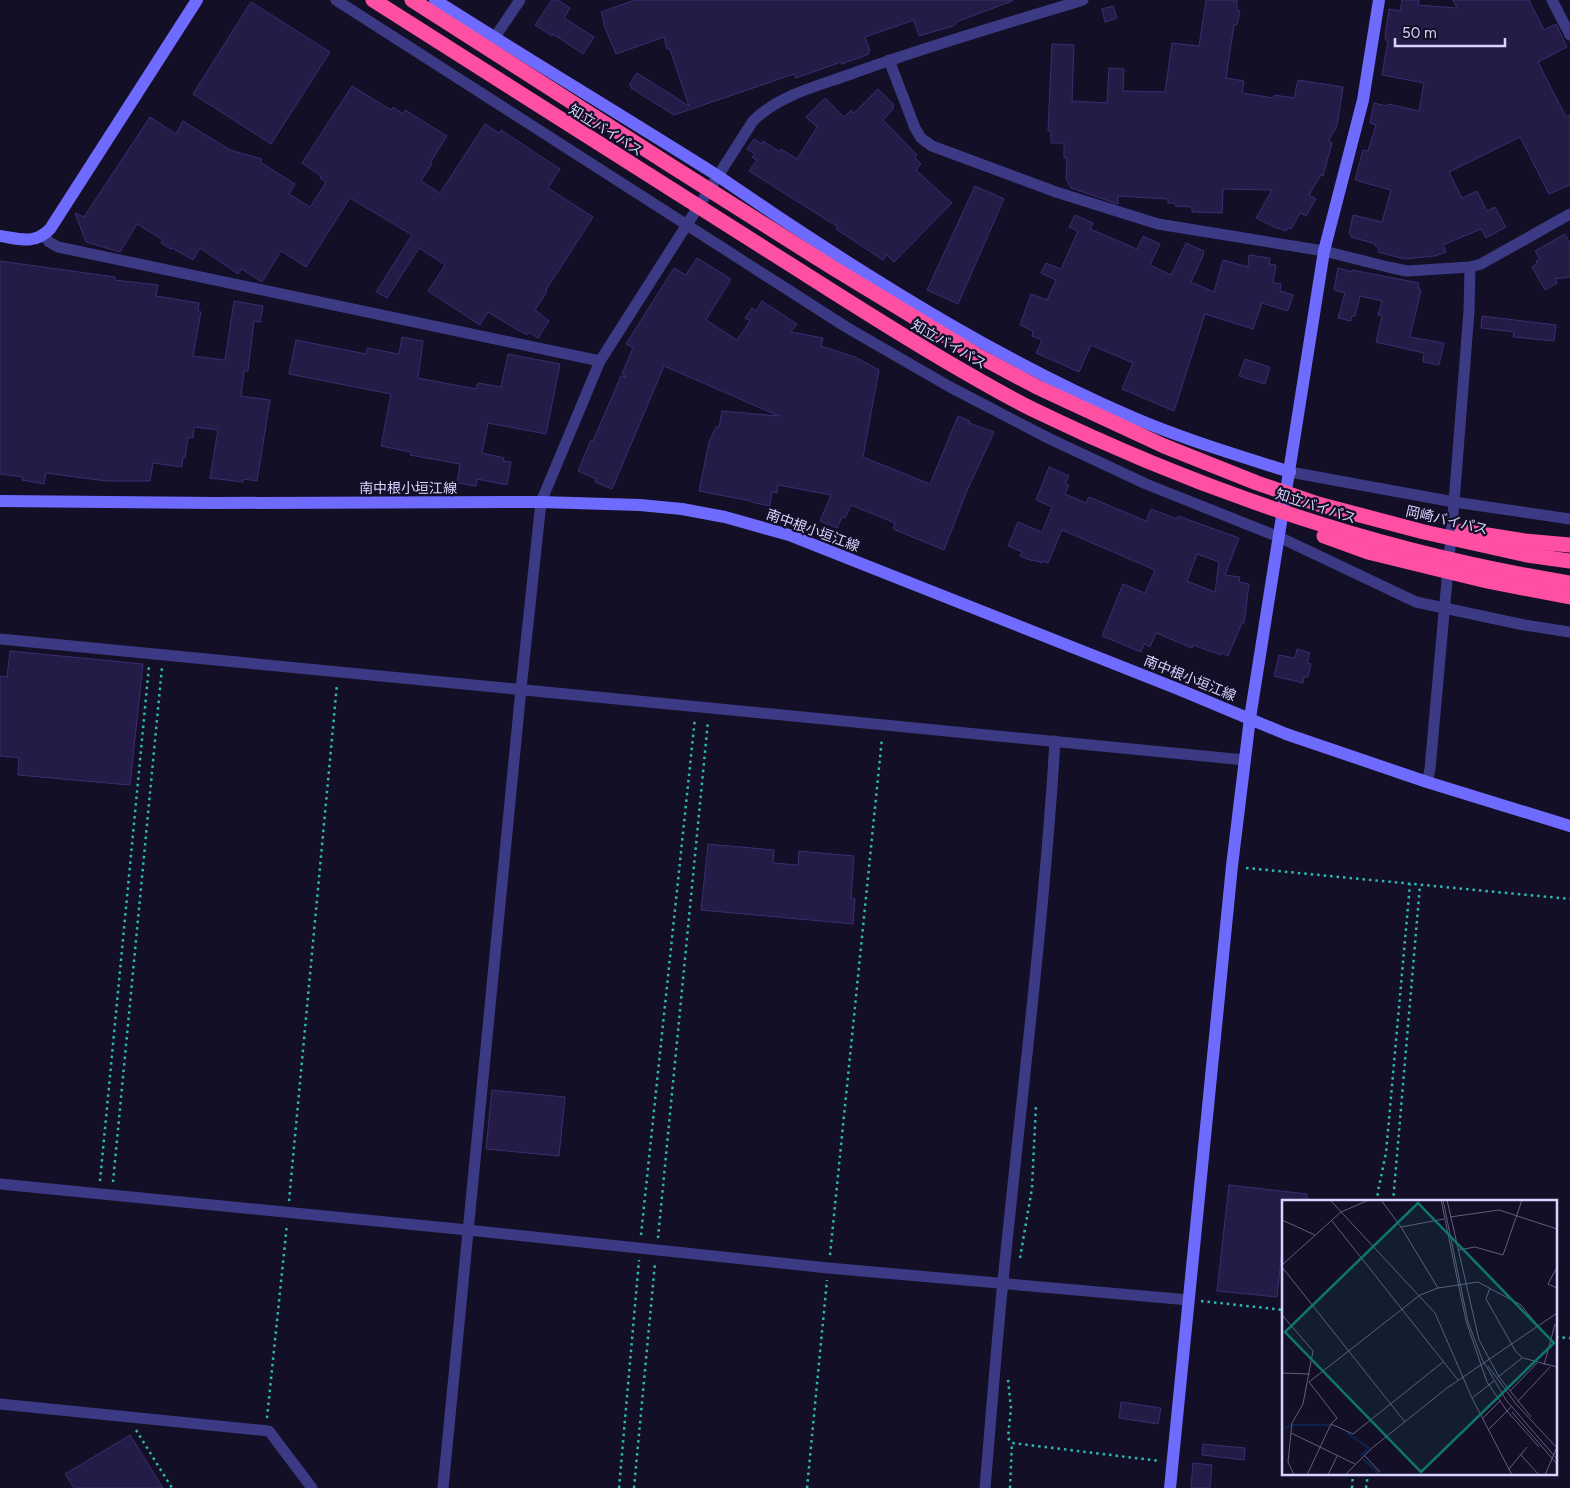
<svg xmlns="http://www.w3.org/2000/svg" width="1570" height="1488" font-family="Figtree,'Noto Sans JP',sans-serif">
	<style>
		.building { fill: #241b47; stroke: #3b2d73; fill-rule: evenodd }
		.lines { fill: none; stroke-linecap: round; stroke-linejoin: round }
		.path { stroke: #2fb8b0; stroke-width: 2.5; stroke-dasharray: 2.5 4; stroke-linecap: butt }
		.street { stroke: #3d3a85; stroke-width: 11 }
		.secondary { stroke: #6f6bff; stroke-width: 12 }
		.highway-bridge { stroke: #ff4fa3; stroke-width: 15 }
		.labels { text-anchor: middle; stroke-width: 4.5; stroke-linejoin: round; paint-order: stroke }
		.street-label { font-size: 14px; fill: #d9d4ff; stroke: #130f26 }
		.inset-river { fill: none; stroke: #0c2248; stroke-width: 2.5 }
		.inset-road { fill: none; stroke: #625e7d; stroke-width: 1 }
		.view { fill: #0f766e; fill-opacity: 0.15; stroke: #0f766e; stroke-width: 2.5 }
		.inset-edge { fill: none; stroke: #d9d4ff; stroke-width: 2.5 }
	</style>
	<rect width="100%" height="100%" fill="#130f26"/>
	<g class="building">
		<path d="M 552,0 L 558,0 L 570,8 L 564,18 L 594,37 L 583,54 L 553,34 L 552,36 L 535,25 Z"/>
		<path d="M 635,0 L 1012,0 L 1012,1 L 956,22 L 956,24 L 953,26 L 919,36 L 914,20 L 865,37 L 870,51 L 868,51 L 869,54 L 842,64 L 841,62 L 796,78 L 794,74 L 674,115 L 631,88 L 632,86 L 629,85 L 637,73 L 689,106 L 672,55 L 669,48 L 667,49 L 664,37 L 616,54 L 603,23 L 604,22 L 601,12 Z"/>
		<path d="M 1206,0 L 1237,0 L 1237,10 L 1240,11 L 1237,25 L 1234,25 L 1226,78 L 1244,81 L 1242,93 L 1274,98 L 1274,95 L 1294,98 L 1298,80 L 1343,87 L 1337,126 L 1329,140 L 1332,143 L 1323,176 L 1321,175 L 1309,195 L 1316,199 L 1306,216 L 1300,213 L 1291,229 L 1288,228 L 1286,231 L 1274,227 L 1256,218 L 1272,190 L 1223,189 L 1222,213 L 1192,212 L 1192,207 L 1175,206 L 1175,203 L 1168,203 L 1168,199 L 1118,196 L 1118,204 L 1071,188 L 1066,179 L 1067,158 L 1064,158 L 1064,143 L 1051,143 L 1051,131 L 1048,131 L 1052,44 L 1074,45 L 1072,101 L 1107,103 L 1109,68 L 1124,69 L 1123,91 L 1165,92 L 1172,43 L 1199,46 Z"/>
		<path d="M 1402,0 L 1419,0 L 1418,5 L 1457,8 L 1453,0 L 1529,0 L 1544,30 L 1556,24 L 1567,47 L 1538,62 L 1566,117 L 1570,115 L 1570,185 L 1549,194 L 1520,137 L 1449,172 L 1462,198 L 1477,191 L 1487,211 L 1495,207 L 1506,227 L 1486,238 L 1481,229 L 1443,245 L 1446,252 L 1435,256 L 1405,259 L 1378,252 L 1379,247 L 1375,246 L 1376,244 L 1351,237 L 1352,235 L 1349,234 L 1353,215 L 1382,222 L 1391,190 L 1355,180 L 1363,150 L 1368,151 L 1376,125 L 1370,123 L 1374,103 L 1387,106 L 1388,104 L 1419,111 L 1424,83 L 1382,75 L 1388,40 L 1385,40 L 1386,36 L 1385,36 L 1389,9 L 1400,11 Z"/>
		<path d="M 251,2 L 330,52 L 271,144 L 193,94 Z"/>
		<path d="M 1113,6 L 1117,18 L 1105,22 L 1102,9 Z"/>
		<path d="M 352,86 L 391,110 L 393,107 L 403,114 L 405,110 L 447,136 L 430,163 L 432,164 L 421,181 L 440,193 L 485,124 L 499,133 L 501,130 L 560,169 L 548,188 L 593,217 L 546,290 L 547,291 L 535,310 L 549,321 L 538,338 L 529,332 L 527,335 L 519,330 L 519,331 L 488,312 L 480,325 L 428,291 L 445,265 L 419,248 L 387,298 L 376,292 L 412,235 L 350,198 L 306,267 L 281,251 L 262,282 L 242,269 L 238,274 L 200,248 L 193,260 L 172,248 L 171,249 L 161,243 L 163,240 L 137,224 L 120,252 L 86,242 L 75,213 L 84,217 L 150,117 L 176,134 L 183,121 L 230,150 L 262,159 L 260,162 L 295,184 L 289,194 L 310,207 L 326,182 L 320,178 L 321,176 L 302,163 Z"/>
		<path d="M 878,89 L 893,104 L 893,109 L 883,120 L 917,155 L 915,158 L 921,164 L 916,170 L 952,203 L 894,262 L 887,255 L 883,260 L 836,229 L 838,227 L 749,171 L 757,160 L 752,157 L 755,154 L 747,149 L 754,139 L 762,144 L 763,141 L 780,152 L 781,149 L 797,159 L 817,127 L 806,117 L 825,98 L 844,117 L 851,110 L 854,113 Z"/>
		<path d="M 975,186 L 1004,199 L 958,304 L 927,290 Z"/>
		<path d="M 1075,215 L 1093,223 L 1090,229 L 1137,249 L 1143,236 L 1160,244 L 1150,265 L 1171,275 L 1186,243 L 1204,251 L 1203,254 L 1204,254 L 1191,282 L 1214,292 L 1223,260 L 1248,267 L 1249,255 L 1270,258 L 1269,264 L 1276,265 L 1273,283 L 1281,284 L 1280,291 L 1293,295 L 1289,308 L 1287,311 L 1262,303 L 1253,329 L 1205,314 L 1174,411 L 1122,389 L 1133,363 L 1091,345 L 1079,372 L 1036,353 L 1042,340 L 1032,336 L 1033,331 L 1020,325 L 1031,294 L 1047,300 L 1056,280 L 1041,273 L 1046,263 L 1061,269 L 1078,231 L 1069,227 Z"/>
		<path d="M 1565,234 L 1570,243 L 1570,277 L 1555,279 L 1557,283 L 1545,290 L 1532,267 L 1537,264 L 1536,261 L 1540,259 L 1535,251 Z"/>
		<path d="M 697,258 L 731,279 L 706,320 L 737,340 L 750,321 L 745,318 L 752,308 L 756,311 L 762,301 L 797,324 L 791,332 L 823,338 L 821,346 L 855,357 L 879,370 L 863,457 L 930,484 L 958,416 L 970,421 L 969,423 L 994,432 L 966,493 L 944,550 L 893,529 L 895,523 L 851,505 L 845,518 L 842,517 L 837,528 L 820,521 L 831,495 L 778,485 L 777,493 L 772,492 L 770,506 L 751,502 L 751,501 L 699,491 L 709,442 L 716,427 L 719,427 L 722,411 L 779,416 L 664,366 L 612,489 L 595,482 L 596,479 L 578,471 L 591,440 L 593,441 L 621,376 L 626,377 L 622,374 L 633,348 L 626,344 L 674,268 L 686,275 Z"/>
		<path d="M 0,261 L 115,277 L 115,280 L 158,285 L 156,296 L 199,303 L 198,311 L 201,312 L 193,356 L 225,360 L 234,301 L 263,306 L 260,322 L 254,321 L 248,371 L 244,371 L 241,396 L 270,400 L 257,481 L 243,479 L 243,482 L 210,478 L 218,430 L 194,427 L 193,438 L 188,437 L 185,458 L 183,457 L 182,467 L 153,463 L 150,481 L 106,481 L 46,473 L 44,484 L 22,480 L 23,477 L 0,474 Z"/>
		<path d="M 1338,268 L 1352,272 L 1352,270 L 1419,283 L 1418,289 L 1421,290 L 1410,337 L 1444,343 L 1439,365 L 1423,362 L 1424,353 L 1376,342 L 1382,316 L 1378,315 L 1382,301 L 1360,296 L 1355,316 L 1352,316 L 1351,321 L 1338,318 L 1345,293 L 1334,290 Z"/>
		<path d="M 1482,316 L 1556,325 L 1554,341 L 1513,337 L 1514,332 L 1481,328 Z"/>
		<path d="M 402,337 L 423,341 L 418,378 L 476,389 L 478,383 L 501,387 L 508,354 L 560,364 L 546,434 L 488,423 L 482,453 L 504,458 L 503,461 L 511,462 L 507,485 L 477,479 L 476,486 L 457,483 L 460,464 L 410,455 L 411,452 L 381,446 L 391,394 L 289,374 L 296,340 L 366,354 L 367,348 L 399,354 Z"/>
		<path d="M 1245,359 L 1270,367 L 1265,384 L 1239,376 Z"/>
		<path d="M 1049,467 L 1069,476 L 1065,484 L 1069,485 L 1065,494 L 1086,503 L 1089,497 L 1146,521 L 1151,509 L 1177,519 L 1178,516 L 1239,538 L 1225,575 L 1240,577 L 1239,582 L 1249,584 L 1244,623 L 1242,623 L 1228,656 L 1222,653 L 1221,655 L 1193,645 L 1192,648 L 1156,633 L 1150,647 L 1144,644 L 1141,652 L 1102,636 L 1123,584 L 1145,593 L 1155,570 L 1062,530 L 1048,563 L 1043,561 L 1042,563 L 1034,560 L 1033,561 L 1020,556 L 1022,552 L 1008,546 L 1018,522 L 1042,532 L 1052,507 L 1036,500 ZM 1197,554 L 1219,562 L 1215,592 L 1187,581 Z"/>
		<path d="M 1297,649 L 1310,653 L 1307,663 L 1311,664 L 1308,677 L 1304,677 L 1303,683 L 1274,676 L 1279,655 L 1295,658 Z"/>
		<path d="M 10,651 L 143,664 L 130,785 L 18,775 L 19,758 L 0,756 L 0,676 L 7,677 Z"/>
		<path d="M 708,844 L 774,850 L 773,863 L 798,865 L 799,851 L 854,856 L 851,898 L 855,899 L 853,924 L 701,910 Z"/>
		<path d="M 492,1090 L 565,1097 L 559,1156 L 486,1149 Z"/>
		<path d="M 1229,1185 L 1307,1194 L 1307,1202 L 1284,1202 L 1284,1231 L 1277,1297 L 1217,1291 Z"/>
		<path d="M 1121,1402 L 1161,1408 L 1158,1424 L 1119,1418 Z"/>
		<path d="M 130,1435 L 163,1488 L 74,1488 L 65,1474 Z"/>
		<path d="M 1203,1444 L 1245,1448 L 1244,1460 L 1202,1455 Z"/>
		<path d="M 1193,1463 L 1212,1465 L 1210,1488 L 1191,1488 Z"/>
	</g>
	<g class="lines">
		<g class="path">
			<path d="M 1246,868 L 1570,899"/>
			<path d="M 100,1181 L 149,666"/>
			<path d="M 113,1182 L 162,667"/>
			<path d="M 289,1201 L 337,684"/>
			<path d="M 1377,1202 L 1378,1191 L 1386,1153 L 1410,884"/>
			<path d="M 1393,1202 L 1420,885"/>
			<path d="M 641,1235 L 695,718"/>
			<path d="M 658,1238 L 708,721"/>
			<path d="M 830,1255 L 882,738"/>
			<path d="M 1020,1258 L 1032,1188 L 1036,1104"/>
			<path d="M 1201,1301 L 1284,1310"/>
			<path d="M 1556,1337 L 1570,1338"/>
			<path d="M 1008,1380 L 1011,1408 L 1008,1438 L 1012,1443 L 1160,1461"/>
			<path d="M 267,1418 L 287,1224"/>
			<path d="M 136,1430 L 172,1488"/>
			<path d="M 619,1488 L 639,1260"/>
			<path d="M 634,1488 L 655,1263"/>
			<path d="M 807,1488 L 827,1280"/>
			<path d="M 1010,1488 L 1012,1443"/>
			<path d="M 1352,1488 L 1353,1474"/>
			<path d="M 1366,1488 L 1368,1474"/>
		</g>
		<g class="street">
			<path d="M 336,0 L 846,327 L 950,387 L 1048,438 L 1146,484 L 1279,537 L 1416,602 L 1524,625 L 1570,632"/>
			<path d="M 1552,0 L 1570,35"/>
			<path d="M 495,37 L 520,0"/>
			<path d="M 889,60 L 915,128 L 921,138 L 932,146 L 1056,192 L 1158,224 L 1324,251 L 1388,267 L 1407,271 L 1470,267 L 1481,264 L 1570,214"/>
			<path d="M 44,235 L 49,242 L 58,247 L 600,361"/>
			<path d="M 1290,472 L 1454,502 L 1570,519"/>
			<path d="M 0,639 L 1245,760"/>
			<path d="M 1427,782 L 1430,769 L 1454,502 L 1469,311 L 1470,267"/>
			<path d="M 0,1184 L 468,1230 L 828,1268 L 1189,1300"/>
			<path d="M 0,1404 L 269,1431 L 312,1488"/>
			<path d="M 443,1488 L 521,689 L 541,502 L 600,361 L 753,121 C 779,95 818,86 851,74 C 927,46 1005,24 1083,0"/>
			<path d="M 985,1488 C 991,1419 996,1350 1003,1281 C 1021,1101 1044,921 1055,741"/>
		</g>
		<g class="secondary">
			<path d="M 435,0 C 528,59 623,116 715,174 C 736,188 756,202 777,216 C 890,291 1007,363 1132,417 C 1183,439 1237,455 1290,472"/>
			<path d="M 0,236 C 20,239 34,245 50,229 L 197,0"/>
			<path d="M 0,501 L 215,503 L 541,502 L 640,505 L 682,509 L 725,517 L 789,535 L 1178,689 L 1286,734 L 1427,782 L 1570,826"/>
			<path d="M 1170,1488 L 1232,866 L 1250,718 L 1324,251 L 1363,100 L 1379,0"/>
		</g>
		<g class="highway-bridge">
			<path d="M 373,0 C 505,85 638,169 772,253 C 829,289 886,326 944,360 C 973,377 1002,394 1032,409 C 1203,492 1383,553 1570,583"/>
			<path d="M 412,0 L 673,167 L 833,268 L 975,354 L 1037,387 L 1164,446 L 1257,483 L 1318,504 L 1424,532 L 1527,555 L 1570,561"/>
			<path d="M 1462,531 L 1525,541 L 1570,545"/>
			<path d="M 1324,536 L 1368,552 L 1417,564 L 1487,581 L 1570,597"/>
		</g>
	</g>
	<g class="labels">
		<g class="street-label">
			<text transform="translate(606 130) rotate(32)" y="5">知立バイパス</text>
			<text transform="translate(949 344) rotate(30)" y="5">知立バイパス</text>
			<text x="408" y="493">南中根小垣江線</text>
			<text transform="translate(1316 506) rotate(18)" y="5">知立バイパス</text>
			<text transform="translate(1447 520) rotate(13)" y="5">岡崎バイパス</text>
			<text transform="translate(813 530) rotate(20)" y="5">南中根小垣江線</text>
			<text transform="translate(1190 678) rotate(22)" y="5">南中根小垣江線</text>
		</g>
	</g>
	<g transform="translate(1282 1200)">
		<rect width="275" height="275" fill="#130f26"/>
		<path class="inset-river" d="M 0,229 L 11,225 L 48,225M 65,233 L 87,248 L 79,256M 81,259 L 99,275"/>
		<path class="inset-road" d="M 48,0 L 153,113 L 190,198 L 230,275M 99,0 L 119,27 L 156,88M 159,0 L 184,121 L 205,182 L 225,211 L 257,247M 161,0 L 186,122 L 200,159 L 224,200 L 275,259M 165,0 L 197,140 L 217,177 L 249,217M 168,17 L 217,10 L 275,29M 0,20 L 33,35M 50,21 L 176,180M 119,27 L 162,19M 176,50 L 193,47 L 221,55 L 240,0M 0,65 L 59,12 L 87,0M 0,67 L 123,222M 275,67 L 266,84 L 275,88M 208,88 L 204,99 L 234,152 L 241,158 L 275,167M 0,115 L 31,151 L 21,204 L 10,223 L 6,262 L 12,275M 262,165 L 273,124M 206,166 L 234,204 L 275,248M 0,173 L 28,174M 216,177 L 240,158M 27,182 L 138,95 L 156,88 L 196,82 L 239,105 L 256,126M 228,191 L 255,163M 190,198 L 212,181M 236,201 L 268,167M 230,212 L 275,264M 201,218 L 218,201M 49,224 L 71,234 L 161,162M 206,230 L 230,206M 9,233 L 73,264M 82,255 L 98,272M 239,255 L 257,275M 227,269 L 245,247M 25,275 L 49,224 L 55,218 L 27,182M 46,275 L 55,256M 63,275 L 90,248 L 165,188 L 275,113M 263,275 L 275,247"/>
		<path class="view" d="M 136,3 L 272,143 L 139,272 L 3,132 Z"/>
		<rect width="275" height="275" class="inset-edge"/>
	</g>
	<path d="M1395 38v8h110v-8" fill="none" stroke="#d9d4ff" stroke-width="2.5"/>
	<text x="1402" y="38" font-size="15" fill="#d9d4ff" stroke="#130f26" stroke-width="4" paint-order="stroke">50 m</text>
</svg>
